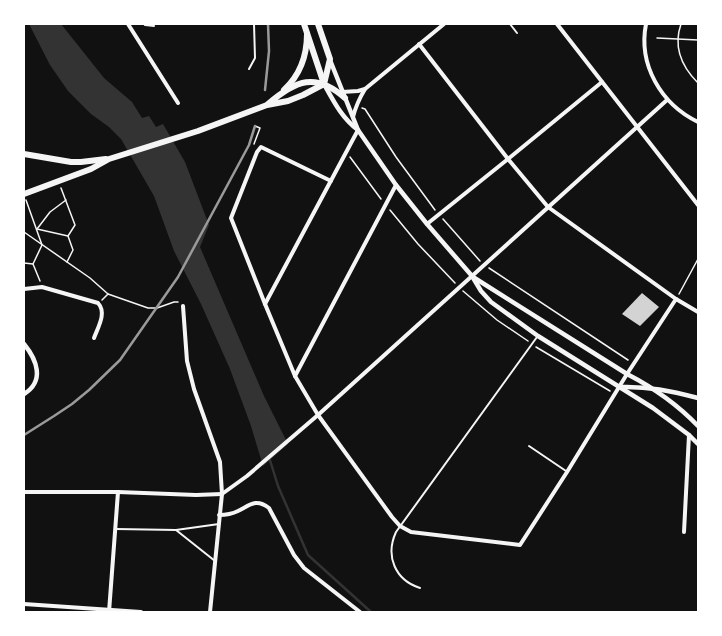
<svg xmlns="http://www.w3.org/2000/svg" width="722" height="636" font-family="'Sofia Sans Condensed',sans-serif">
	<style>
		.water { fill: #333 }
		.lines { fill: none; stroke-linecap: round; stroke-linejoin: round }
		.stream { stroke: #333; stroke-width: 2.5 }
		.building { fill: #d3d3d3 }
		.path { stroke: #f5f5f5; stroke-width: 1.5 }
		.service { stroke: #f5f5f5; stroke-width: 2 }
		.minor { stroke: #f5f5f5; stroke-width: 4 }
		.tertiary { stroke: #f5f5f5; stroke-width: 4.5 }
		.primary { stroke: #f5f5f5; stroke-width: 6 }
		.rail { stroke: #9a9a9a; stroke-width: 2.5 }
	</style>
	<rect width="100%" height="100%" fill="#111"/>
	<path class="water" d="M 29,24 L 61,24 L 104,78 L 132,102 L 142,118 L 149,116 L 156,127 L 163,124 L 185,162 L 209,225 L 200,247 L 264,396 L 288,444 L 263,466 L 251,426 L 230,369 L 201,304 L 174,251 L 154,196 L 121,139 L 109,127 L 91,114 L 68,91 L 50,65 Z"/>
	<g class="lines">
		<path class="stream" d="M 269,457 L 278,486 L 308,555 L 371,612"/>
	</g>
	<path class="building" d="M 642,293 L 659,307 L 640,326 L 622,314 Z"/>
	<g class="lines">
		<g class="path">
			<path d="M 681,24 C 673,47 681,66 698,83"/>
			<path d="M 657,38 L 698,40"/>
			<path d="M 362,108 L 365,109 L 396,157 L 435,210"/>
			<path d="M 254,144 L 260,128 L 255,126"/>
			<path d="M 350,157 L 381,199"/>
			<path d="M 61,188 L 75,225 L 68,236 L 73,250 L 67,262"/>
			<path d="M 66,200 L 50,212 L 37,229 L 68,236"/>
			<path d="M 390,210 L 418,244 L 455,283"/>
			<path d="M 443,219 L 480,261"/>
			<path d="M 24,232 L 90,278 L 108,294 L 148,308 L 157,308 L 174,302 L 178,302"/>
			<path d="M 24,263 L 33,264 L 42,245 L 26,200"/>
			<path d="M 33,264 L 40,281"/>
			<path d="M 489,268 L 628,360"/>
			<path d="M 463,291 L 497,320 L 528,341"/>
			<path d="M 679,294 L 698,259"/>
			<path d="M 102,300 L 108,294"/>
			<path d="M 536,347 L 610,391"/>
		</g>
		<g class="service">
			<path d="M 144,24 L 145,25 L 154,26 L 153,24"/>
			<path d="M 510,24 L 517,33"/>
			<path d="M 249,69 L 255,58 L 254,24"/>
			<path d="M 529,446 L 566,471"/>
			<path d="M 116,529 L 176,530"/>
			<path d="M 215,561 L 176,530 L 219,524"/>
			<path d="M 420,588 C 395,580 385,556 396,532 L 537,337"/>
		</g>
		<g class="minor">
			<path d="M 128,24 L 178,103"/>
			<path d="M 557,24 L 698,205"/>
			<path d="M 646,24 C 638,65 661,104 698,122"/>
			<path d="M 419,44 L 508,159 L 548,207 L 676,299 L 698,312"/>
			<path d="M 342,92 L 358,91 L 365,89"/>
			<path d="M 353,117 C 356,105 359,99 365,89 L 444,24"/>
			<path d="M 331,181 L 261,147 L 257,152 L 231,218 L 265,304 L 295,376 L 318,415 L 392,517 L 400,526 L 411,532 L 520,545 L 567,472 L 627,374 L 676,299"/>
			<path d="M 427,224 L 508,159 L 602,82"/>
			<path d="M 24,289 L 42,287 L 98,303 C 107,313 98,327 94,338"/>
			<path d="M 265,304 L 358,130"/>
			<path d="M 183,306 L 187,361 L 194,389 L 220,462 L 222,494 L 210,612"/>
			<path d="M 295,376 L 396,185"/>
			<path d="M 24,492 L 118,492 L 196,495 L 222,494"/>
			<path d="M 222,494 L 247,476 L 318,415 L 667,100"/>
			<path d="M 219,515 C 226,515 232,514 238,511 C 250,505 256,498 269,508 L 294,555 L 304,568 L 360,612"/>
			<path d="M 684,532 L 689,435"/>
			<path d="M 24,604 L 141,612"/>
			<path d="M 109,612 L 118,492"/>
		</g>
		<g class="tertiary">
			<path d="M 330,60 L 358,130 L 396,185 L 427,224 L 472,276 L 481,291 L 491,302 L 538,336 L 653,408 L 689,435 L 698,444"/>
			<path d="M 324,84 C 334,102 342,118 358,130"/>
			<path d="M 473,277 L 627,374 C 654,388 677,404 698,426"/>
			<path d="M 24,344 C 37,360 45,381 24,394"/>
			<path d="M 620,387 C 648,386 671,391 698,398"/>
		</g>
		<g class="primary">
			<path d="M 304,24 L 324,84"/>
			<path d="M 318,24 L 330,59 L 324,84"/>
			<path d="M 284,90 C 300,75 307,55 307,34"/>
			<path d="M 268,104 C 296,80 316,72 345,98"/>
			<path d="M 24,154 L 71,162 L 81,162 L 106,159"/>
			<path d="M 24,194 L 91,169 L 109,159 L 198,131 L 267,105 L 288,101 L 303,95 L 324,84"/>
		</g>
		<g class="rail">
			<path d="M 265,90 L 269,51 L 268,24"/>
			<path d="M 24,435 L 54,416 L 72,404 L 89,390 L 120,360 L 178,277 L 249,145 L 255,126"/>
		</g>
	</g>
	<rect width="722" height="636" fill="none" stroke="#ffffff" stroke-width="50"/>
</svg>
